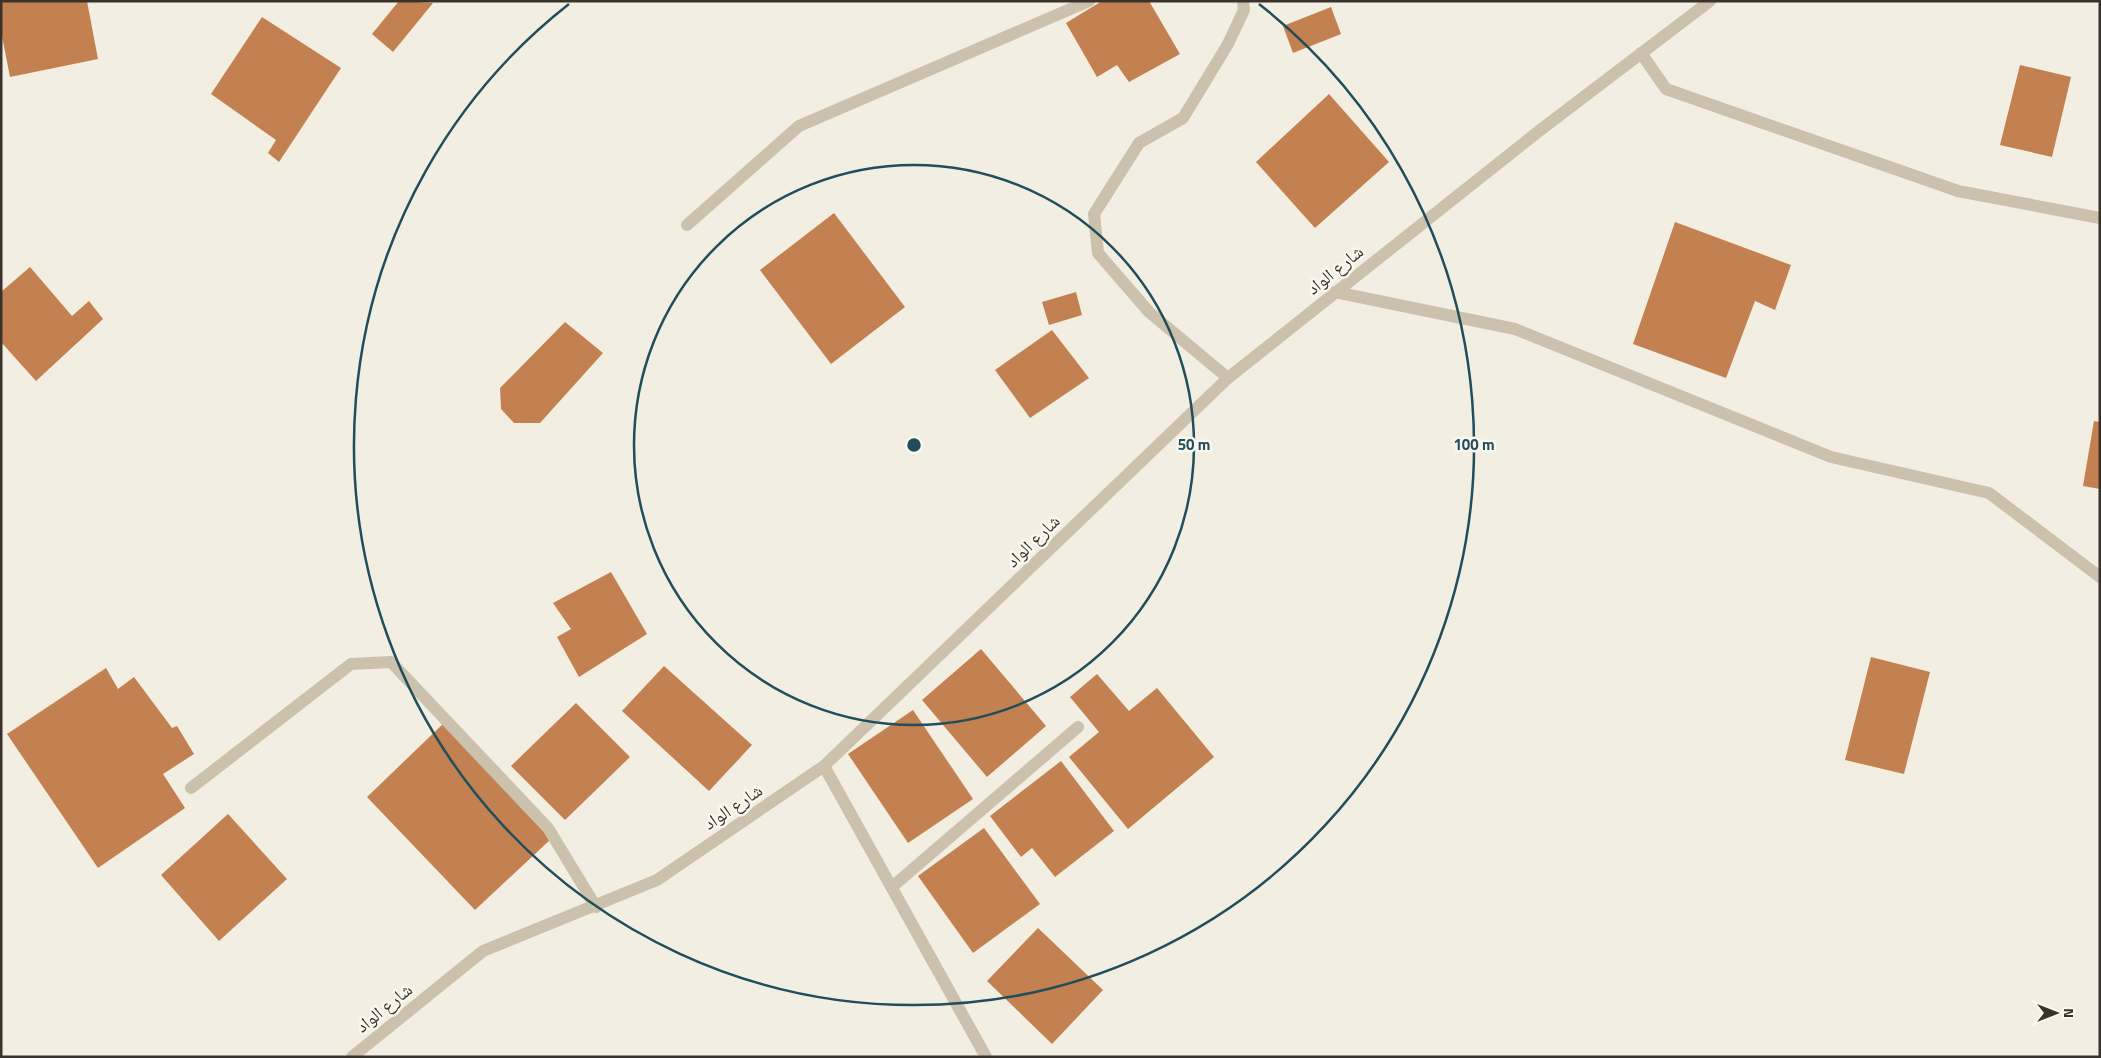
<svg xmlns="http://www.w3.org/2000/svg" width="2101" height="1058" font-family="'Titillium Web','Noto Naskh Arabic',sans-serif">
	<style>
		.building { fill: #c38050 }
		.lines { fill: none; stroke-linecap: round; stroke-linejoin: round }
		.minor { stroke: #cbc1ad; stroke-width: 12 }
		.ring { fill: none; stroke: #224d5b; stroke-width: 2.5 }
		.labels { text-anchor: middle; stroke-width: 5; stroke-linejoin: round; paint-order: stroke }
		.street-label { font-size: 18px; fill: #3a332c; stroke: #faf7ee }
		.centre { fill: #224d5b; stroke: #faf7ee; stroke-width: 2.5 }
		.ring-label { font-size: 15px; text-anchor: middle; font-weight: bold; fill: #224d5b; stroke: #faf7ee; stroke-width: 5; stroke-linejoin: round; paint-order: stroke }
	</style>
	<rect width="100%" height="100%" fill="#f3eee2"/>
	<g class="building">
		<path d="M 7,1 L 87,1 L 98,59 L 10,77 L 1,31 L 1,3 Z"/>
		<path d="M 399,1 L 433,3 L 393,52 L 372,34 Z"/>
		<path d="M 1102,1 L 1149,1 L 1180,54 L 1129,82 L 1117,65 L 1097,77 L 1066,23 Z"/>
		<path d="M 1331,7 L 1341,34 L 1293,53 L 1283,26 Z"/>
		<path d="M 262,17 L 341,68 L 279,162 L 268,153 L 276,140 L 211,94 Z"/>
		<path d="M 2020,65 L 2071,77 L 2052,157 L 2000,145 Z"/>
		<path d="M 1329,94 L 1389,162 L 1315,228 L 1256,162 Z"/>
		<path d="M 834,213 L 905,307 L 831,364 L 760,270 Z"/>
		<path d="M 1675,222 L 1791,265 L 1775,310 L 1755,301 L 1726,378 L 1633,344 Z"/>
		<path d="M 30,267 L 72,316 L 89,301 L 103,319 L 36,381 L 1,342 L 1,292 Z"/>
		<path d="M 1076,292 L 1082,315 L 1049,325 L 1042,302 Z"/>
		<path d="M 565,322 L 603,353 L 540,423 L 514,423 L 501,409 L 500,388 Z"/>
		<path d="M 1052,330 L 1089,378 L 1030,418 L 995,370 Z"/>
		<path d="M 2094,421 L 2100,422 L 2100,489 L 2083,486 Z"/>
		<path d="M 611,572 L 647,634 L 579,677 L 557,637 L 571,629 L 553,603 Z"/>
		<path d="M 981,649 L 1046,726 L 987,777 L 922,700 Z"/>
		<path d="M 1871,657 L 1930,672 L 1904,774 L 1845,760 Z"/>
		<path d="M 664,666 L 752,745 L 709,791 L 622,711 Z"/>
		<path d="M 106,668 L 118,689 L 134,677 L 172,728 L 177,726 L 194,754 L 163,774 L 185,808 L 98,868 L 7,734 Z"/>
		<path d="M 1097,674 L 1129,711 L 1157,688 L 1214,757 L 1128,829 L 1069,757 L 1099,732 L 1070,697 Z"/>
		<path d="M 576,703 L 630,757 L 565,820 L 511,766 Z"/>
		<path d="M 913,710 L 973,799 L 908,843 L 848,754 Z"/>
		<path d="M 444,723 L 551,839 L 475,910 L 367,797 Z"/>
		<path d="M 1061,761 L 1114,831 L 1055,877 L 1032,848 L 1021,857 L 990,816 Z"/>
		<path d="M 228,814 L 287,879 L 219,941 L 161,875 Z"/>
		<path d="M 984,828 L 1040,904 L 973,953 L 918,876 Z"/>
		<path d="M 1038,928 L 1103,990 L 1052,1044 L 987,981 Z"/>
	</g>
	<g class="lines">
		<g class="minor">
			<path d="M 1641,53 L 1666,89 L 1958,191 L 2100,218"/>
			<path d="M 687,225 L 799,126 L 1089,1"/>
			<path d="M 1335,292 L 1515,329 L 1831,457 L 1989,493 L 2100,577"/>
			<path d="M 1228,378 L 1149,312 L 1098,253 L 1094,214 L 1139,143 L 1183,118 L 1228,44 L 1244,10 L 1243,1"/>
			<path d="M 824,766 L 986,1057"/>
			<path d="M 191,788 L 351,664 L 391,662 L 548,828 L 596,907"/>
			<path d="M 892,887 L 1078,727"/>
			<path d="M 352,1057 L 483,951 L 657,880 L 824,766 L 1228,378 L 1539,131 L 1710,1"/>
		</g>
	</g>
	<g class="ring">
		<circle cx="914" cy="445" r="280"/>
		<path d="M1259 4A560 560 0 1 1 569 4"/>
	</g>
	<g class="labels">
		<g class="street-label">
			<text transform="translate(1335 270) rotate(-39)" y="6">شارع الواد</text>
			<text transform="translate(1033 541) rotate(-44)" y="6">شارع الواد</text>
			<text transform="translate(733 807) rotate(-34)" y="6">شارع الواد</text>
			<text transform="translate(384 1008) rotate(-39)" y="6">شارع الواد</text>
		</g>
	</g>
	<circle cx="914" cy="445" r="8" class="centre"/>
	<g class="ring-label">
		<text x="1194" y="450">50 m</text>
		<text x="1474" y="450">100 m</text>
	</g>
	<rect width="2101" height="1058" fill="none" stroke="#3a332c" stroke-width="5"/>
	<g transform="translate(2056 1013) rotate(90)" stroke="#faf7ee" stroke-width="4" paint-order="stroke">
	<path d="M0-4L9 19L0 12L-9 19Z" fill="#3a332c"/>
	<text y="-8" font-size="14" font-weight="bold" text-anchor="middle" fill="#3a332c">N</text>
	</g>
</svg>
